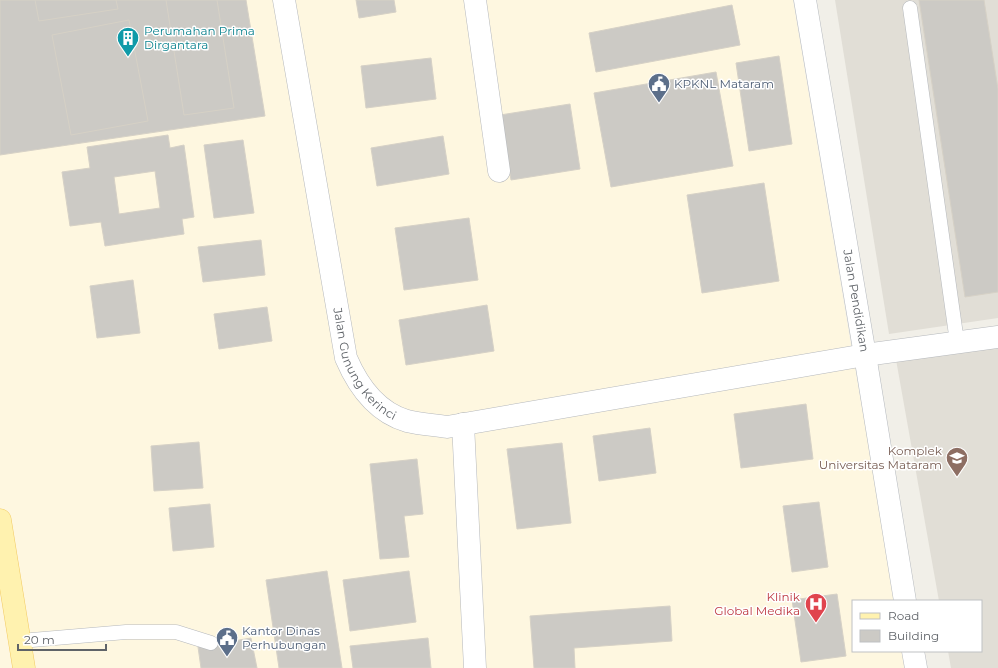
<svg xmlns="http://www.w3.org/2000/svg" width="998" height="668" font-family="Montserrat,sans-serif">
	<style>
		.commercial { fill: #fef7e0 }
		.education { fill: #e1ded6 }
		.building { fill: #cccac5; stroke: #d6d1c6; fill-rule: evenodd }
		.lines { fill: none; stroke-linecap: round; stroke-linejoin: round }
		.service-casing { stroke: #b5b8bc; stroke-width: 15 }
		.minor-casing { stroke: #b5b8bc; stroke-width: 23 }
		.secondary-casing { stroke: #b6babf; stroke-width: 23 }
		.primary-casing { stroke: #f2c960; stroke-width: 23 }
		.service { stroke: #fff; stroke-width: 14 }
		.minor { stroke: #fff; stroke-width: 22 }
		.secondary { stroke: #fff; stroke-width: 22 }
		.primary { stroke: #fff2af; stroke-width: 22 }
		.labels { text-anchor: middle; stroke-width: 3; stroke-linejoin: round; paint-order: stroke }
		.culture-label { font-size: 12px; fill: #0d838f; stroke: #fff; text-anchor: start }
		.service-label { font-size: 12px; fill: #4e5e75; stroke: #fff; text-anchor: start }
		.street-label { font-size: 12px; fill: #5f6368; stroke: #fff }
		.education-label { font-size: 12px; fill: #785e54; stroke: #fff; text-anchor: end }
		.health-label { font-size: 12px; fill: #be3a42; stroke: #fff; text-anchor: end }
	</style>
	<rect width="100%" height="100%" fill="#f1efe8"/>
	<path class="commercial" d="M 0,0 L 793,0 L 851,345 L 896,601 L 853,601 L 853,651 L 904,651 L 907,668 L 0,668 Z"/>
	<g class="education">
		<path d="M 835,0 L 998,0 L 998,318 L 889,334 Z"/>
		<path d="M 998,341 L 998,668 L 951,668 L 948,651 L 981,651 L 981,601 L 939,601 L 895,354 Z"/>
	</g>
	<g class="building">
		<path d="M 0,0 L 246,0 L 265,116 L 0,155 Z"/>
		<path d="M 35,0 L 116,0 L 118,9 L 39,21 Z"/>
		<path d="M 166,0 L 217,0 L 234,108 L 184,115 Z"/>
		<path d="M 356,0 L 394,0 L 396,12 L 359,18 Z"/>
		<path d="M 919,0 L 984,0 L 998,89 L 998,292 L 965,297 Z"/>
		<path d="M 732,5 L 740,45 L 596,72 L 589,33 Z"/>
		<path d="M 129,20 L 148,121 L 71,135 L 52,35 Z"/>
		<path d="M 779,56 L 792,144 L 749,151 L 736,63 Z"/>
		<path d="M 431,58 L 436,99 L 366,108 L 361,66 Z"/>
		<path d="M 716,72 L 733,166 L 611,187 L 594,93 Z"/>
		<path d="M 570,104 L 580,169 L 511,180 L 500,115 Z"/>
		<path d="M 168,135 L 170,148 L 184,145 L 194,217 L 182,219 L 184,234 L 105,246 L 101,222 L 70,226 L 62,172 L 90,168 L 87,147 ZM 155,171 L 160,208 L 119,214 L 114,177 Z"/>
		<path d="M 443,136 L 449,174 L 377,186 L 371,148 Z"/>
		<path d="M 243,140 L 254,213 L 214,218 L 204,145 Z"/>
		<path d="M 764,183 L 779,281 L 702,293 L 687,195 Z"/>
		<path d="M 469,218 L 478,280 L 404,290 L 395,228 Z"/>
		<path d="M 261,240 L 265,275 L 203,282 L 198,247 Z"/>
		<path d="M 133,280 L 140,333 L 97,338 L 90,286 Z"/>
		<path d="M 487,305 L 494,351 L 406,365 L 399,320 Z"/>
		<path d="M 267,307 L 272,341 L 219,349 L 214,314 Z"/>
		<path d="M 806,404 L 813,459 L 741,468 L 734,414 Z"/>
		<path d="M 650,428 L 656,473 L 599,481 L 593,436 Z"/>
		<path d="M 199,442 L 203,488 L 154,491 L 151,446 Z"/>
		<path d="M 562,443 L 571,523 L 517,529 L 507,449 Z"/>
		<path d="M 417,459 L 423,514 L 404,516 L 409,557 L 380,559 L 370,464 Z"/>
		<path d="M 819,502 L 828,567 L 792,572 L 783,506 Z"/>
		<path d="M 210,504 L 214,547 L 173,551 L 169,508 Z"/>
		<path d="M 327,571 L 342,668 L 279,668 L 266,580 Z"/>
		<path d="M 409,571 L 416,622 L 350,631 L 343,580 Z"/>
		<path d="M 837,594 L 846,656 L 801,662 L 792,600 Z"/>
		<path d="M 670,606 L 672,641 L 574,648 L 575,668 L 534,668 L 530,616 Z"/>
		<path d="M 251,638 L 257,668 L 201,668 L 198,647 Z"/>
		<path d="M 428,638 L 431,668 L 353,668 L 350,646 Z"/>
	</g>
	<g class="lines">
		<g class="service-casing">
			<g id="service">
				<path d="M 910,8 L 957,342"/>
				<path d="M 20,641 L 126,632 L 176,632 L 211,643"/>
			</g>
		</g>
		<g class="minor-casing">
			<g id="minor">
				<path id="s1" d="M 284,0 L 346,358 C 358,386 376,412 407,421 C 420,424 434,425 447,427 L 865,355 L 998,337"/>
				<path d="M 475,0 L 499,171"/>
				<path d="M 463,424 L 475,668"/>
			</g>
		</g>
		<g class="secondary-casing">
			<g id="secondary">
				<path id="s2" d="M 805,0 L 865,355 L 905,601"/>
				<path d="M 913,651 L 916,668"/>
			</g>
		</g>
		<g class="primary-casing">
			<path id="primary" d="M 0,520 L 24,668"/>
		</g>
		<use href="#service" class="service"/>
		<use href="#minor" class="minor"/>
		<use href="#secondary" class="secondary"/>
		<use href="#primary" class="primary"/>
	</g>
	<defs>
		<g id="building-pin" transform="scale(1.15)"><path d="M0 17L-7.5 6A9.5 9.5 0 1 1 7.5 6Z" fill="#0f9aa8" stroke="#fff"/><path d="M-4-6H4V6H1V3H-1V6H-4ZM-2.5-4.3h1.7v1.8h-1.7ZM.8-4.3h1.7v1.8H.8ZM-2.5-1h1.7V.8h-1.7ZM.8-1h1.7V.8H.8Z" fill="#fff"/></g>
		<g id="civic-pin" transform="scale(1.15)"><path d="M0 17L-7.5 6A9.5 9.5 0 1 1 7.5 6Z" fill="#5c6f8a" stroke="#fff"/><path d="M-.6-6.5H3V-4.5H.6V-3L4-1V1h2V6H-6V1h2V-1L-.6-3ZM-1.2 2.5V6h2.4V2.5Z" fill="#fff"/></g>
		<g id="university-pin" transform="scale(1.15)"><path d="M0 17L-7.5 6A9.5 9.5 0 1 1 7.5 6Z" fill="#8d6e63" stroke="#fff"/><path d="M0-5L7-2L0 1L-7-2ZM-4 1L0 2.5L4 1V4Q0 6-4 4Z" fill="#fff"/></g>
		<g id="hospital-pin" transform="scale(1.15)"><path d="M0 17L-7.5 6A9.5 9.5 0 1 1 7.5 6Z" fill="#e0444e" stroke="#fff"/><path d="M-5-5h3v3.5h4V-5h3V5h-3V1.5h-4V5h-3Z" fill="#fff"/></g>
	</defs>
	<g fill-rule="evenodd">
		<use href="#building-pin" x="128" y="38"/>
		<use href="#civic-pin" x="659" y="84"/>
		<use href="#university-pin" x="957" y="458"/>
		<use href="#hospital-pin" x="816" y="604"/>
		<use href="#civic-pin" x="227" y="638"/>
	</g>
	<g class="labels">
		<g class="culture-label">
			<text x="144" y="35">Perumahan Prima<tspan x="144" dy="14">Dirgantara</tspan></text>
		</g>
		<g class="service-label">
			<text x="674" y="88">KPKNL Mataram</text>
			<text x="242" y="635">Kantor Dinas<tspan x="242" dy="14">Perhubungan</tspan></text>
		</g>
		<g class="street-label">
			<text dy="4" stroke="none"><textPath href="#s2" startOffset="305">Jalan Pendidikan</textPath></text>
			<text dy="4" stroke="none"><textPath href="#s1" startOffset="377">Jalan Gunung Kerinci</textPath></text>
		</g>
		<g class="education-label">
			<text x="942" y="455">Komplek<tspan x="942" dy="14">Universitas Mataram</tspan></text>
		</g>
		<g class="health-label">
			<text x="800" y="601">Klinik<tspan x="800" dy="14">Global Medika</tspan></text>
		</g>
	</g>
	<rect x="852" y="600" width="130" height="52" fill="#ffffff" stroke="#bfc1c3"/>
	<rect x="860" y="613" width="20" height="6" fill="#fff2af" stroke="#bfc1c3"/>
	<text x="888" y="620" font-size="12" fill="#5f6368">Road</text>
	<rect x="860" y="630" width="20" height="12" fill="#cccac5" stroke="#bfc1c3"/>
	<text x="888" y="640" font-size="12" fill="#5f6368">Building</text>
	<path d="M18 644v6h88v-6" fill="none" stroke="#5f6368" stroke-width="2"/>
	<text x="24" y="644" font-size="12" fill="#5f6368" stroke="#ffffff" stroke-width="3" paint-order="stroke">20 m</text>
</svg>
